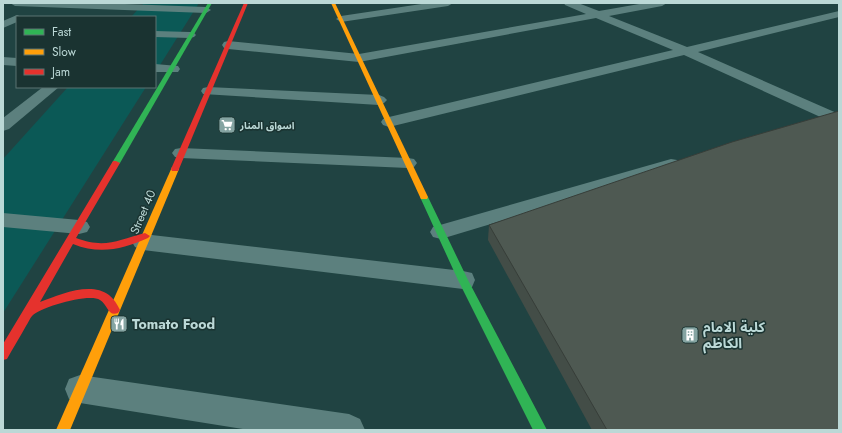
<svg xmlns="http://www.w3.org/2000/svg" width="842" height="433" font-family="Jost,'Noto Sans Arabic',sans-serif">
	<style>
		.built { fill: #0b5956 }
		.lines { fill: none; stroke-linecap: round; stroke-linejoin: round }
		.street { fill: #5c807e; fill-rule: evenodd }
		.fast { fill: #30b455; fill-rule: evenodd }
		.slow { fill: #ff9f0a; fill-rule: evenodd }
		.jam { fill: #e5322d; fill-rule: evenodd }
		.wall { fill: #434d47 }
		.building { fill: #4e5952; stroke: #373e39 }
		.labels { text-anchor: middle; stroke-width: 3; stroke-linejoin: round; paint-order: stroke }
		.far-poi-label { font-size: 10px; font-weight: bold; fill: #bbd8d6; stroke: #1a3331; text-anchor: start }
		.street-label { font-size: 12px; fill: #bbd8d6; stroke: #1a3331 }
		.near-poi-label { font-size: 14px; font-weight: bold; fill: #bbd8d6; stroke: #1a3331; text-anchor: start }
	</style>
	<rect width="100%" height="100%" fill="#204342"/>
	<g class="built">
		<path d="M 144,3 L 199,3 L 155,73 L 155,17 L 131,17 Z"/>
		<path d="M 68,87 L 146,87 L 3,313 L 3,159 Z"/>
	</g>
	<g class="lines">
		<g class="street">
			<path d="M 10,3 L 98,3 L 206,7 L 211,10 L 206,13 L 15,6 Z"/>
			<path d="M 428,3 L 453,3 L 448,6 L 341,22 L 336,19 L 341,16 Z"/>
			<path d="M 564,3 L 578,3 L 599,11 L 645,3 L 667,3 L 662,6 L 609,16 L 687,47 L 839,11 L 839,17 L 698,52 L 839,114 L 839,120 L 833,122 L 827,120 L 684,55 L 389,127 L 383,125 L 381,122 L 383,119 L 389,117 L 673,50 L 596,18 L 359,62 L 228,49 L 224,48 L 222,45 L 224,42 L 228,41 L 359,54 L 586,14 L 565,5 Z"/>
			<path d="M 17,15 L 22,17 L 17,17 L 17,22 L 3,28 L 3,21 Z"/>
			<path d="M 155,31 L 190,32 L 194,33 L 196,35 L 194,37 L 190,38 L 155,37 Z"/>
			<path d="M 3,57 L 17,58 L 17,66 L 3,65 Z"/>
			<path d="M 155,64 L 178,66 L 180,69 L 178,72 L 155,72 Z"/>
			<path d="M 43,87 L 59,87 L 9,129 L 3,131 L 3,118 Z"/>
			<path d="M 208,87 L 379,95 L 384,97 L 387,100 L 384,103 L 379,105 L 203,94 L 201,91 L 203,88 Z"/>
			<path d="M 181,148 L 408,158 L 414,159 L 417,163 L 414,167 L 408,168 L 181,158 L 175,157 L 172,153 L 175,149 Z"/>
			<path d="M 671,159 L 677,160 L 680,164 L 677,168 L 441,239 L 433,237 L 430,232 L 433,227 Z"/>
			<path d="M 3,213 L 79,220 L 87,222 L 90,227 L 87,232 L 79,234 L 3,227 Z"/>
			<path d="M 143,234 L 463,271 L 472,273 L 475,280 L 472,287 L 463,289 L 143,250 L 135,247 L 132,242 L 135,237 Z"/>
			<path d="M 80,375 L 349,414 L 360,419 L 365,430 L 249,430 L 80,403 L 69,399 L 65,389 L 69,379 Z"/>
		</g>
		<g class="fast">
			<path d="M 208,3 L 212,3 L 120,163 L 116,165 L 113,165 L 112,163 Z"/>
			<path d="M 424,194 L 428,197 L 468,280 L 547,430 L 533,430 L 458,280 L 420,197 Z"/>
		</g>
		<g class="slow">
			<path d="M 331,3 L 335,3 L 428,197 L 427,199 L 421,199 L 420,197 Z"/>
			<path d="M 172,167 L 178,167 L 179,169 L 70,430 L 56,430 Z"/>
		</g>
		<g class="jam">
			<path d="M 244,3 L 248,3 L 179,169 L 178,171 L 172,171 L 171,169 Z"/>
			<path d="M 113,161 L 116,161 L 120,163 L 76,238 C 105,249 118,240 145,233 L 150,236 L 148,238 C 123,249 100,255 73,244 L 40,302 C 59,295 90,281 109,295 C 114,299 117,304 120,310 L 118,313 C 108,317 108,305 100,300 C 89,293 41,307 32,316 C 30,318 28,323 26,326 C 20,337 13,348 7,359 L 3,360 L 3,344 Z"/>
		</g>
	</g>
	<path class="wall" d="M 489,225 L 839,430 L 592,430 L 488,240 Z"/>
	<path class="building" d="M 839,111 L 839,430 L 607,430 L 489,225 L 732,142 Z"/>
	<defs>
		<g id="supermarket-square" transform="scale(0.9)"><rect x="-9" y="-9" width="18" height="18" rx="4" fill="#85a4a2" stroke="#1a3331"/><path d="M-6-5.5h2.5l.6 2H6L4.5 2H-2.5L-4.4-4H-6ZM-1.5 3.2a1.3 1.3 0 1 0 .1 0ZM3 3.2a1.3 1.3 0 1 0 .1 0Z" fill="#fff"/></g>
		<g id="restaurant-square" transform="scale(0.9)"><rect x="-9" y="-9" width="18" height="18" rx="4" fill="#85a4a2" stroke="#1a3331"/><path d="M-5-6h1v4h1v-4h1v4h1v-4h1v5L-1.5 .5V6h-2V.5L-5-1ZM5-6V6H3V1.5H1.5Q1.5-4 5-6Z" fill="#fff"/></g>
		<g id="building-square" transform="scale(0.9)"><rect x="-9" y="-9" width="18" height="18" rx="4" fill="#85a4a2" stroke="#1a3331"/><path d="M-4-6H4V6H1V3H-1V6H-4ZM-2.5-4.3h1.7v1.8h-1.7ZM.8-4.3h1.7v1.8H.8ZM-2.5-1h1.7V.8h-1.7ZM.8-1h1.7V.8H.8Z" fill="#fff"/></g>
	</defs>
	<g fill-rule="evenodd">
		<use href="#supermarket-square" x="227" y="125"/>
		<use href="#restaurant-square" x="119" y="324"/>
		<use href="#building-square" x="690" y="335"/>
	</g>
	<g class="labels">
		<g class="far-poi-label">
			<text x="240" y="129">اسواق المنار</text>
		</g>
		<g class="street-label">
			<text transform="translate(143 212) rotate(-67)" y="4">Street 40</text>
		</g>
		<g class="near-poi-label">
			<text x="132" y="329">Tomato Food</text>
			<text x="703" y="332">كلية الامام<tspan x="703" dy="16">الكاظم</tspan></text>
		</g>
	</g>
	<rect width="842" height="433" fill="none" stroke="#bbd8d6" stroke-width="8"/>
	<rect x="16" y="16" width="140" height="72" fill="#1a3331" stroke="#5a7573"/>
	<rect x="24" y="29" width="20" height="6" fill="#30b455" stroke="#5a7573"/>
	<text x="52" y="36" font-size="12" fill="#bbd8d6">Fast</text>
	<rect x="24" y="49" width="20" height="6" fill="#ff9f0a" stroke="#5a7573"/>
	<text x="52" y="56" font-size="12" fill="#bbd8d6">Slow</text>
	<rect x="24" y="69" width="20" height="6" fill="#e5322d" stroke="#5a7573"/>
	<text x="52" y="76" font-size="12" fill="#bbd8d6">Jam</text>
</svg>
